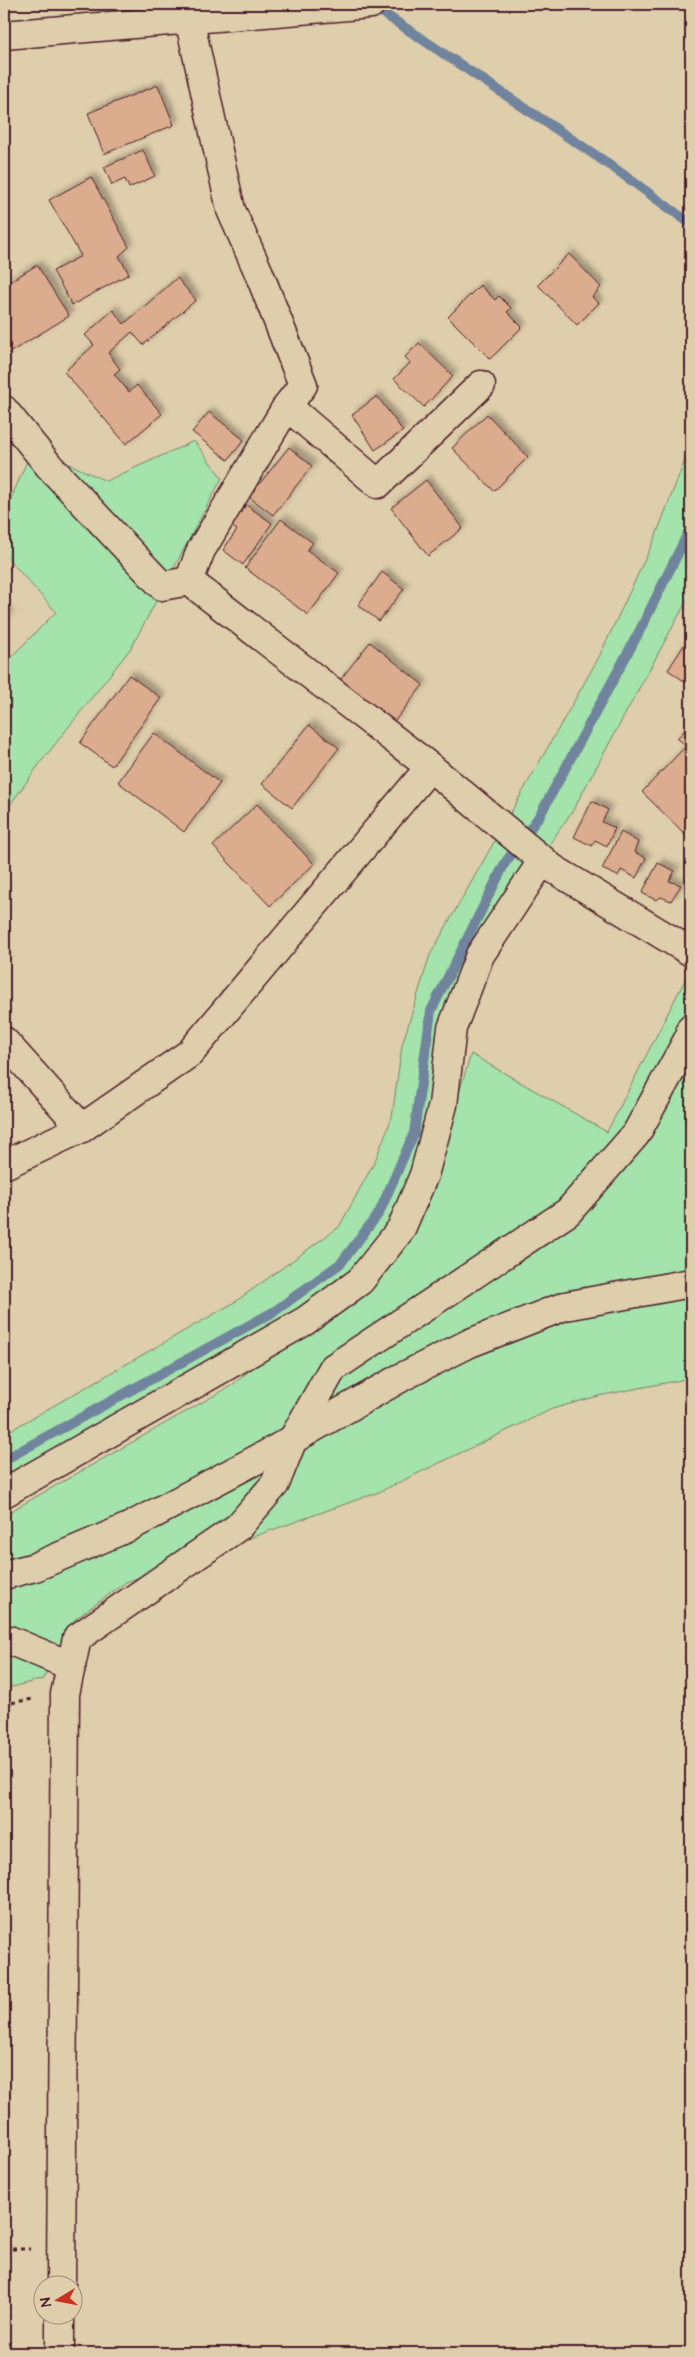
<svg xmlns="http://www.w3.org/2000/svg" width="695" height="2357" font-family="'Architects Daughter',sans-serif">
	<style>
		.green { fill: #a4e3ab; stroke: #77816b }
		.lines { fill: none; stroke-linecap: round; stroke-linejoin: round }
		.stream { stroke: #71849e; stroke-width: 10 }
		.building { fill: #dbac8d; stroke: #4a1f2b; filter: url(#shadow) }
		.street-casing { stroke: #4a1f2b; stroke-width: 31 }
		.path { stroke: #4a1f2b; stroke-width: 3; stroke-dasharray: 4 4; stroke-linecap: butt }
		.street { stroke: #dfceab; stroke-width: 28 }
	</style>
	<defs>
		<filter id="shadow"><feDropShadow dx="4.5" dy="-4.5" stdDeviation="2.5" flood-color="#0004"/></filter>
	</defs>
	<rect width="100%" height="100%" fill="#dfceab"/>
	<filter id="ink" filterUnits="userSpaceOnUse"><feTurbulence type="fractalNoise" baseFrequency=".02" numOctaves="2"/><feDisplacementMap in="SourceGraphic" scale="10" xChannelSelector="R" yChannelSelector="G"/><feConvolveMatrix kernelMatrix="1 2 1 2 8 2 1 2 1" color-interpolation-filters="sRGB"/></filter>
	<g filter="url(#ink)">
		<g class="green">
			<path d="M 194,441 L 222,478 L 131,648 L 41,762 L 4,813 L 4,664 L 56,612 L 4,554 L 4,515 L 33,447 L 106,481 Z"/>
			<path d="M 691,444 L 691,593 L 573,810 L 476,951 L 431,1150 L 366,1275 L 415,1234 L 471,1054 L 607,1132 L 691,968 L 691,1378 L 598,1396 L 552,1409 L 379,1492 L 126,1582 L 74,1620 L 43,1679 L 4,1689 L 4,1515 L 231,1386 L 348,1289 L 4,1487 L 4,1434 L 235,1302 L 339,1227 L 375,1161 L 392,1117 L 402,1045 L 430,955 L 599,657 L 655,538 Z"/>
		</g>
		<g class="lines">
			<g class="stream">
				<path d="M 380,11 L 610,165 L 691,224"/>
				<path d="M 4,1460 L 275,1311 L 341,1263 L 379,1213 L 414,1133 L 431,1011 L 505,863 L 540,815 L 639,632 L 691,527"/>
			</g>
		</g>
		<g class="building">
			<path d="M 158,85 L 174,125 L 104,154 L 88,113 Z"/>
			<path d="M 143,150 L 155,176 L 129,188 L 125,179 L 112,185 L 104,167 Z"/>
			<path d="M 91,177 L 129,247 L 119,256 L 129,274 L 72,305 L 53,271 L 81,256 L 49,200 Z"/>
			<path d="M 569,254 L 601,287 L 592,297 L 599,303 L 577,325 L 538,285 Z"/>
			<path d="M 37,265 L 69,316 L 4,356 L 4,285 Z"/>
			<path d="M 177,278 L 196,300 L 143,345 L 132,332 L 108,353 L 120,369 L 114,374 L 129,392 L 137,385 L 162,414 L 126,444 L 64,372 L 94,345 L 85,335 L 113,310 L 124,324 Z"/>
			<path d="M 480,285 L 495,300 L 499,296 L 511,308 L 507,312 L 522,327 L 490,359 L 448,317 Z"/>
			<path d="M 419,343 L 453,376 L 424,407 L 394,379 L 410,363 L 405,357 Z"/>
			<path d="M 377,396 L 403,431 L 375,450 L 352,415 Z"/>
			<path d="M 209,412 L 244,440 L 228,460 L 192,432 Z"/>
			<path d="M 487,414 L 528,457 L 494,491 L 452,448 Z"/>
			<path d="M 289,447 L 312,466 L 273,515 L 249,497 Z"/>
			<path d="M 426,480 L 463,528 L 428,556 L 391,508 Z"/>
			<path d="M 246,505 L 272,523 L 243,565 L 223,550 L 237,530 L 231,526 Z"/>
			<path d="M 281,519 L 313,543 L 307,550 L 339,573 L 308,615 L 245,568 Z"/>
			<path d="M 382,572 L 404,589 L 379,621 L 358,605 Z"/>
			<path d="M 4,610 L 9,616 L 4,621 Z"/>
			<path d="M 370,642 L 423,685 L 393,723 L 340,680 Z"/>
			<path d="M 684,645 L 691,650 L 691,686 L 668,670 Z"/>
			<path d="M 129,675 L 161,698 L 112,766 L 80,743 Z"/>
			<path d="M 691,724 L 691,840 L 642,792 L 686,746 L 677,738 Z"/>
			<path d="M 309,725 L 339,748 L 292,808 L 262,784 Z"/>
			<path d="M 154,733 L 220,783 L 184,832 L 118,782 Z"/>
			<path d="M 592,801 L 608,810 L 602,822 L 615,828 L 607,846 L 595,840 L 592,846 L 574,837 Z"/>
			<path d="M 257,804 L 314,864 L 270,906 L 213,846 Z"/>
			<path d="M 621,832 L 638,842 L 634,852 L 646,858 L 636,878 L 621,870 L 618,876 L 602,869 Z"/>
			<path d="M 658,863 L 675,871 L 669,881 L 681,885 L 671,901 L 661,897 L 656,900 L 642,893 Z"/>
		</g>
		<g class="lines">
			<g class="street-casing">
				<g id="street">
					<path d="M 4,35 L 371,4"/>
					<path d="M 287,406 L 378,484 L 481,385"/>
					<path d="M 4,410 L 50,467 L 162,586 L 189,581 L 430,767 L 552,868 L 691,952"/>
					<path d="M 189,581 L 201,550 L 287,406 L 303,385 L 259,273 L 231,210 L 189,18"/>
					<path d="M 4,1041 L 82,1128"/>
					<path d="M 4,1165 L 82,1128 L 190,1053 L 430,767"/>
					<path d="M 4,1493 L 305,1321 L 360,1281 L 401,1229 L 424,1175 L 443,1105 L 452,1028 L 480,955 L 543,860"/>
					<path d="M 4,1575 L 35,1567 L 129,1527 L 269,1453 L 402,1377 L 470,1343 L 565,1306 L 691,1283"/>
					<path d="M 4,1640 L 9,1640 L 71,1666"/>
					<path d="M 61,2284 L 65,1694 L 77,1638 L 238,1527 L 275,1484 L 293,1439 L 333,1368 L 568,1212 L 636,1134 L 691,1034 L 691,1028"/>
					<path d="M 60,2353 L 60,2314"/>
				</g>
			</g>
			<g class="path">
				<path d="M 4,1704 L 33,1699"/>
				<path d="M 4,2249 L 30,2249"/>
			</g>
			<use href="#street" class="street"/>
		</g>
	</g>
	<rect width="695" height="2357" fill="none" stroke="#dfceab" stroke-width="20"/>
	<rect x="10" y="10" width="675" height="2337" fill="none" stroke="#4a1f2b" stroke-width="2" filter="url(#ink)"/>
	<g transform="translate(58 2300) rotate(260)"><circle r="24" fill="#dfceab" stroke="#a38878"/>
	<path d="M0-4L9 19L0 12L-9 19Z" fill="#c8321e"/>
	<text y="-8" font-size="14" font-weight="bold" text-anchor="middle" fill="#4a1f2b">N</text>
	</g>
</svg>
